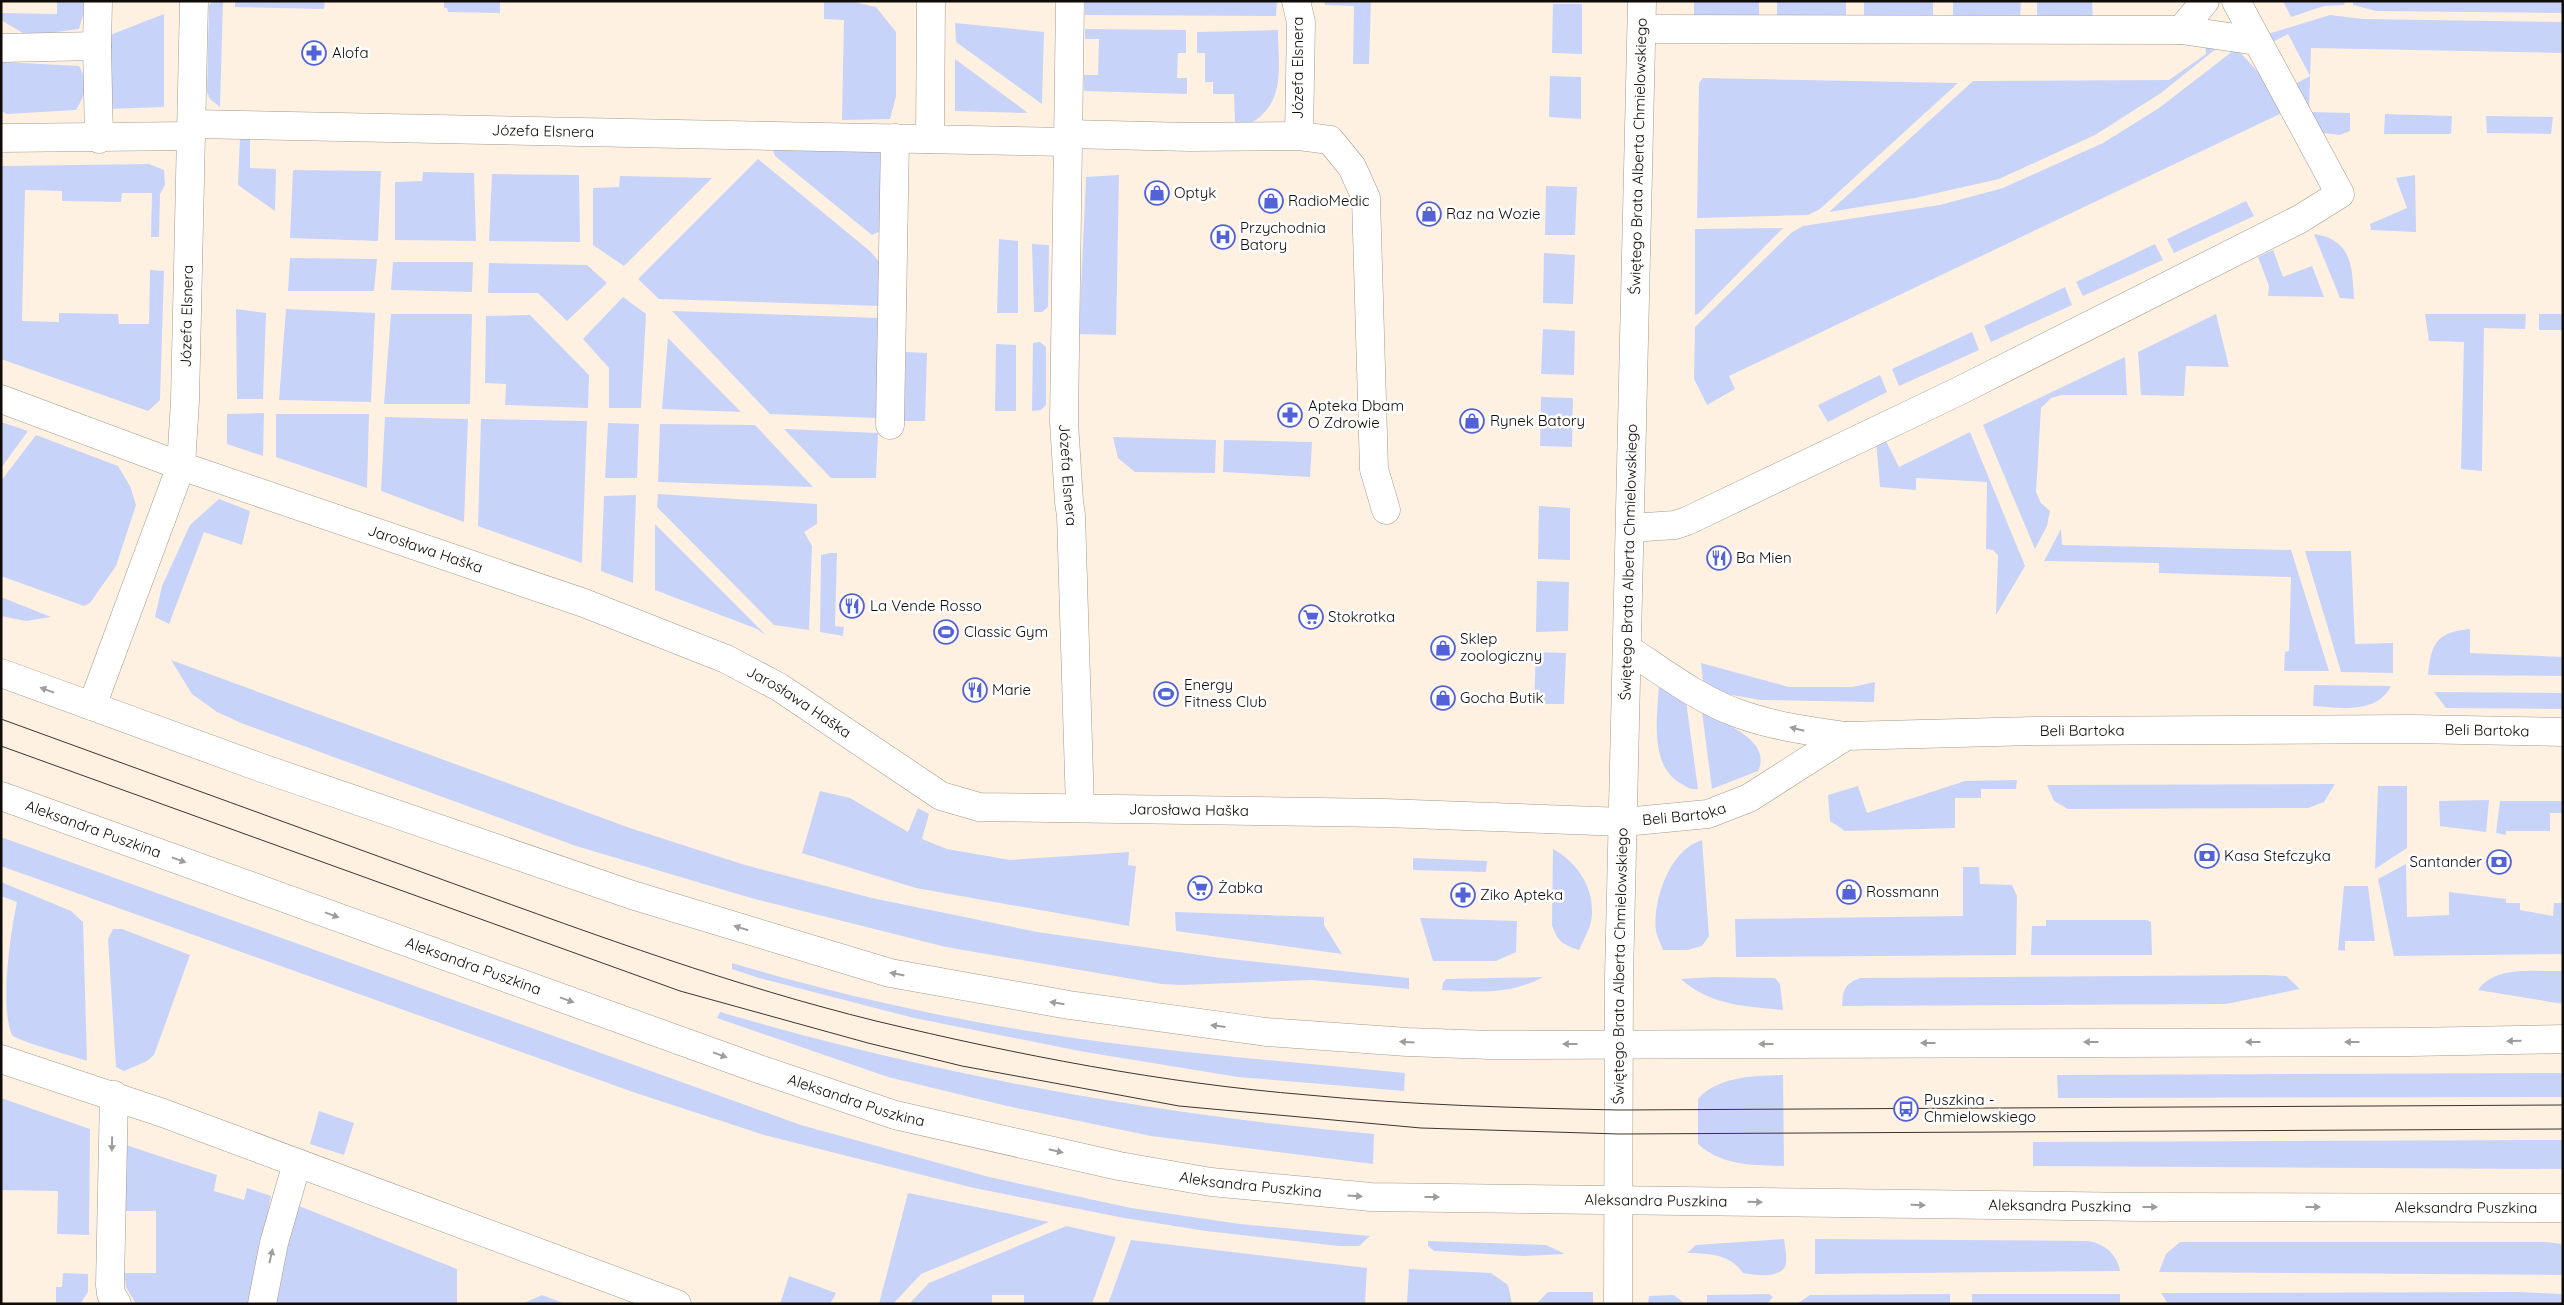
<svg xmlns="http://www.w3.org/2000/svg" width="2564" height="1305" font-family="Quicksand,sans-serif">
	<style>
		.green { fill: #c8d3fa }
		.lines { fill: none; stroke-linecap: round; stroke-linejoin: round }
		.street-casing { stroke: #a5998b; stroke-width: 29 }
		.secondary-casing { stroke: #a5998b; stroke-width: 29 }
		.street { stroke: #fff; stroke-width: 28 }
		.secondary { stroke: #fff; stroke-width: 28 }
		.tram { stroke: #3b352f; stroke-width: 1 }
		.oneway { fill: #9f9d9b }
		.labels { text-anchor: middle; stroke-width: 5; stroke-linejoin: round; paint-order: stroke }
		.poi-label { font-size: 15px; fill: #0f0b06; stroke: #fff; text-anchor: start }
		.street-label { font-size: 15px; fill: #0f0b06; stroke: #fff }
	</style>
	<rect width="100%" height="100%" fill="#fef1e2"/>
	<g class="green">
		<path d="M 57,1 L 84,1 L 83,15 L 79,29 L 28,36 L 1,20 L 1,13 L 57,14 Z"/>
		<path d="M 213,1 L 223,1 L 220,107 L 210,99 L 207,92 L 209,5 Z"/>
		<path d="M 235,1 L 325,1 L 324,9 L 235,7 Z"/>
		<path d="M 444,1 L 500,1 L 500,13 L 448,12 L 447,8 L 444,8 Z"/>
		<path d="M 850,1 L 876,7 L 896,32 L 896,96 L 890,119 L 842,120 L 844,20 L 824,19 L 824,2 Z"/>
		<path d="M 1085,1 L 1277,1 L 1276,16 L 1085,15 Z"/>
		<path d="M 1324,1 L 1371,1 L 1369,64 L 1353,64 L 1354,6 L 1325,5 Z"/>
		<path d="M 1694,1 L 1759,1 L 1759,18 L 1694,17 Z"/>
		<path d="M 1777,1 L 1846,1 L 1846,18 L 1777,17 Z"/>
		<path d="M 1864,1 L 1933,1 L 1933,18 L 1864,19 Z"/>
		<path d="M 1953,1 L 2021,1 L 2020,20 L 1953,20 Z"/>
		<path d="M 2037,1 L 2092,1 L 2093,20 L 2037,21 Z"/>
		<path d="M 2283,1 L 2345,1 L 2344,5 L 2324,6 L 2291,17 Z"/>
		<path d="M 2353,1 L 2563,1 L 2563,13 L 2376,11 L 2353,5 Z"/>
		<path d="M 1553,4 L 1582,4 L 1582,54 L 1552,53 Z"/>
		<path d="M 164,14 L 164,107 L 109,109 L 110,35 Z"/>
		<path d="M 2330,15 L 2363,19 L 2563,22 L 2563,53 L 2311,48 L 2309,112 L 2350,113 L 2350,131 L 2340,135 L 2314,132 L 2293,85 L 2310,76 L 2288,34 L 2271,43 L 2268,34 Z"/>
		<path d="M 955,23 L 1044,32 L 1042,104 L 956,42 Z"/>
		<path d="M 1085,29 L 1186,30 L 1186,53 L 1178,53 L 1177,78 L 1187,78 L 1187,94 L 1084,91 L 1084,75 L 1098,75 L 1099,39 L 1085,39 Z"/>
		<path d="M 1278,30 C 1278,63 1286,98 1256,120 C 1251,123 1240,126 1235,123 L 1234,94 L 1213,94 L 1213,82 L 1205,82 L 1205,53 L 1197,53 L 1197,32 Z"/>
		<path d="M 2205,41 L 2217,48 L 2161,93 L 2095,135 L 1999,179 L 1915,198 L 1829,212 L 1973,81 L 2169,80 L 2206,54 Z"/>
		<path d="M 2238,50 L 2277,93 L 2284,112 L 1729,376 L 1735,389 L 1707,405 L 1694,379 L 1695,327 L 1791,233 L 1803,226 L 1940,205 L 2003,188 L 2103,143 L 2159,108 L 2233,51 Z"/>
		<path d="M 955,59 L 1028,113 L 955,111 Z"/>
		<path d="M 4,62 L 79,66 C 89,83 86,93 76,110 L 7,114 L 1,111 L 1,63 Z"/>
		<path d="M 1550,76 L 1581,77 L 1581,119 L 1549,117 Z"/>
		<path d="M 1703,78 L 1958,83 L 1820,209 L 1808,215 L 1697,218 L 1699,83 Z"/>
		<path d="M 2385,114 L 2452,116 L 2451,134 L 2384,134 Z"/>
		<path d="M 2486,116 L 2553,117 L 2551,134 L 2487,133 Z"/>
		<path d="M 240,138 L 250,138 L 250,168 L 276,169 L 275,211 L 238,185 Z"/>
		<path d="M 772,147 L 885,152 L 883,230 L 872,235 L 775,156 Z"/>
		<path d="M 758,159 L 871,252 L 884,268 L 882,306 L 659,299 L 638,279 Z"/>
		<path d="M 149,164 L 164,170 L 165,185 L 160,194 L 159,237 L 151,237 L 152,193 L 122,193 L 121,202 L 62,201 L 62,191 L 25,190 L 22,321 L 59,322 L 59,313 L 118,314 L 119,324 L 149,324 L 150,270 L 164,271 L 160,400 L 148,411 L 1,359 L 1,168 L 3,166 Z"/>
		<path d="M 293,170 L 381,171 L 378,241 L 290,238 Z"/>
		<path d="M 423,172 L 474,173 L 476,241 L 395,240 L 395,182 L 422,181 Z"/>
		<path d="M 492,174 L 579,175 L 580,242 L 489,241 Z"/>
		<path d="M 1119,175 L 1116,335 L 1079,334 L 1086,177 Z"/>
		<path d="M 2415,175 L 2416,232 L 2371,230 L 2370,224 L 2407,208 L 2396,178 Z"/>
		<path d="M 620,176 L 712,178 L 624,266 L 593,245 L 593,188 L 619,187 Z"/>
		<path d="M 1546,186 L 1577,187 L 1575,235 L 1545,235 Z"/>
		<path d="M 2246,201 L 2254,216 L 2174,253 L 2167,239 Z"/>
		<path d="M 1783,228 L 1698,314 L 1695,315 L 1695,229 Z"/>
		<path d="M 2314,234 C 2352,240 2352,265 2354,299 L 2340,298 Z"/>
		<path d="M 999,239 L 1018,241 L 1018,313 L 997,313 Z"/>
		<path d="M 1032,244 L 1049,245 L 1048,307 L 1042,312 L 1034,312 Z"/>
		<path d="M 2155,244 L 2163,260 L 2083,296 L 2076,282 Z"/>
		<path d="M 2273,250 L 2283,277 L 2312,266 L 2324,297 L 2268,296 L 2269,286 L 2258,257 Z"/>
		<path d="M 1544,253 L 1575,255 L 1573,304 L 1543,303 Z"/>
		<path d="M 290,258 L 377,259 L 374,291 L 288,291 Z"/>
		<path d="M 393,262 L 473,262 L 472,292 L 391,290 Z"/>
		<path d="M 489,263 L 587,265 L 607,283 L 567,321 L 538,293 L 488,293 Z"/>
		<path d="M 2065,287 L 2072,305 L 1991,342 L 1984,326 Z"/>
		<path d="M 623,297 L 646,314 L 641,408 L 609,408 L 609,368 L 583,339 Z"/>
		<path d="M 236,309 L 266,313 L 263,399 L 237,399 Z"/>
		<path d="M 286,309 L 375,313 L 371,402 L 279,400 Z"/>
		<path d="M 672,311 L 882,318 L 879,418 L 770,414 Z"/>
		<path d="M 391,314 L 472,314 L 470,404 L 384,404 Z"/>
		<path d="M 2216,314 L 2229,367 L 2186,366 L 2184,396 L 2141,395 L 2138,352 Z"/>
		<path d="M 2425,314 L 2526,314 L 2525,329 L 2484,328 L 2482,471 L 2461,469 L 2464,342 L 2429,341 Z"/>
		<rect x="2539" y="314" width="24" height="16"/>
		<path d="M 530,315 L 589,375 L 588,408 L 505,405 L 506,384 L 485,383 L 486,316 Z"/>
		<path d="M 1543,329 L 1575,331 L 1574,375 L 1541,374 Z"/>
		<path d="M 1972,332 L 1979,350 L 1899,386 L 1892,369 Z"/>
		<path d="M 668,338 L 741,412 L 662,409 Z"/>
		<path d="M 1040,342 L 1046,347 L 1046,405 L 1041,410 L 1032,411 L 1033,343 Z"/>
		<path d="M 996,344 L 1016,345 L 1016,411 L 995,411 Z"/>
		<path d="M 906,352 L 927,353 L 925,421 L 904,421 Z"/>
		<path d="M 2125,357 L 2127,395 L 2062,395 L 2051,398 L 2041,408 L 2036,492 L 2041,503 L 2050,511 L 2047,526 L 2035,549 L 1983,425 Z"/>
		<path d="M 1880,375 L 1887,392 L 1828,422 L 1818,405 Z"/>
		<path d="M 1541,397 L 1573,398 L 1572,447 L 1540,446 Z"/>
		<path d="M 264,413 L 263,456 L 227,444 L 227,414 Z"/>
		<path d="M 276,414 L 369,414 L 367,488 L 276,457 Z"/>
		<path d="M 385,417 L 468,419 L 464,522 L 381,491 Z"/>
		<path d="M 481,419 L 587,421 L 582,563 L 478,526 Z"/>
		<path d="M 1,422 L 28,431 L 1,468 Z"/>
		<path d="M 608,423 L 639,424 L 637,478 L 605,478 Z"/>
		<path d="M 660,424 L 755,425 L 813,487 L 658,482 Z"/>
		<path d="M 784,429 L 878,433 L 876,478 L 831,478 Z"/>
		<path d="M 1970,432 L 2025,566 L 1996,615 L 1998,555 L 1993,550 L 1986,549 L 1987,482 L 1916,478 L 1916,490 L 1880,487 L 1876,441 L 1884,437 L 1899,467 Z"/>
		<path d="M 36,435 L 118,466 L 130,486 L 136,505 L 116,566 L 90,603 L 84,606 L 1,576 L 1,481 Z"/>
		<path d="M 1113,437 L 1216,440 L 1215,473 L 1135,472 L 1118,458 Z"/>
		<path d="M 1224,440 L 1312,442 L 1310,477 L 1223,472 Z"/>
		<path d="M 658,494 L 817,504 L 817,524 L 804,532 L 812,546 L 809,630 L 774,625 L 657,507 Z"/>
		<path d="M 636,495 L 633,583 L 601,571 L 604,496 Z"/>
		<path d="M 219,499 L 250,511 L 242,545 L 204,532 L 169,624 L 155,617 L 162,586 L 190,525 Z"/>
		<path d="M 1539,506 L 1570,508 L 1570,560 L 1538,559 Z"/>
		<path d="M 655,524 L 766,635 L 757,629 L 655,590 Z"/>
		<path d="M 2061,529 L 2062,545 L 2291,550 L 2329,671 L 2284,671 L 2285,652 L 2289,651 L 2291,577 L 2159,573 L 2159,563 L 2044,561 Z"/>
		<path d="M 2305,551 L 2351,551 L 2355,644 L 2393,643 L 2393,673 L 2341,672 Z"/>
		<path d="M 830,553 L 837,553 L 835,626 L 844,627 L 843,636 L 820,632 L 821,555 Z"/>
		<path d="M 1537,581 L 1569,582 L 1568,631 L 1536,632 Z"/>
		<path d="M 1,597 L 51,617 L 26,621 L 1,616 Z"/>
		<path d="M 2470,629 L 2470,653 L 2563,657 L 2563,676 L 2428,675 C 2431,644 2436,632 2470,629 Z"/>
		<path d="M 1536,652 L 1566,653 L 1564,704 L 1534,704 Z"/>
		<path d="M 171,660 L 630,828 L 745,865 L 872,898 L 1037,932 L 1221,958 L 1409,978 L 1409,989 L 1311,980 L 1181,985 L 1161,984 L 946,947 L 751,898 L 576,846 L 241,723 L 217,712 L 192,694 Z"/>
		<path d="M 1701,663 L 1789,687 L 1852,687 L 1875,682 L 1874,702 L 1761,700 L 1726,694 L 1703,681 Z"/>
		<path d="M 1659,681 L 1686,701 L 1698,789 C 1690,790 1687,787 1680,783 C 1648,764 1658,713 1659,681 Z"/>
		<path d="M 2314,685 L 2391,686 C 2377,714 2341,708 2313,706 Z"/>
		<path d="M 2434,692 L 2563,693 L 2563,709 L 2446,708 Z"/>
		<path d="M 1702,712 C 1723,723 1773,740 1758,771 L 1712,789 Z"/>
		<path d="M 2017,780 L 2016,789 L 1981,789 L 1981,798 L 1955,798 L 1955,828 L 1845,831 L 1830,821 L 1828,795 L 1858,786 L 1867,813 L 1965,781 Z"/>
		<path d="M 2335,784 L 2324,802 L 2308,808 L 2068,809 L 2054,801 L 2047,785 Z"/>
		<path d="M 2378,786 L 2407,786 L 2407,848 L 2375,869 Z"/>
		<path d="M 820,791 L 850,798 L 908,832 L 918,808 L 929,814 L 922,839 L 947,849 L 1010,860 L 1129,852 L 1128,865 L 1136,866 L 1129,926 L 916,888 L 802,853 Z"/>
		<path d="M 2489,800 L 2486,832 L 2440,826 L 2439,801 Z"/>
		<path d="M 2500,801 L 2563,801 L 2562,813 L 2550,813 L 2550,831 L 2506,831 L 2506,835 L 2496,833 Z"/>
		<path d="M 1,837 L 801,1125 L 989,1177 L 1131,1208 L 1240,1224 L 1370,1236 L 1359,1246 L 1339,1246 L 1206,1231 L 1124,1218 L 974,1188 L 764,1135 L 633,1092 L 1,866 Z"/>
		<path d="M 1702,840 L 1709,936 L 1702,946 L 1687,950 L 1663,950 C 1661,944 1657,937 1656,931 C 1652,901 1670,849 1702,840 Z"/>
		<path d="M 1553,849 C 1576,862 1593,885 1592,913 C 1592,926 1584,939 1579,950 C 1563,945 1557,941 1552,925 Z"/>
		<path d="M 1413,858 L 1487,861 L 1486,872 L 1413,870 Z"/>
		<path d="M 2406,864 L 2407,917 L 2449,915 L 2449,892 L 2506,899 L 2506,903 L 2520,903 L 2520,910 L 2553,916 L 2554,903 L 2563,903 L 2563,954 L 2394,956 L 2378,879 Z"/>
		<path d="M 1963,867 L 1979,867 L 1980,884 L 2012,885 L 2017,896 L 2016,955 L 1736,957 L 1735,919 L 1963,916 Z"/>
		<path d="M 1,882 L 71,911 L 83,922 L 87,1061 C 74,1056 19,1042 12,1035 C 0,1008 10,934 17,902 L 1,896 Z"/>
		<path d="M 2344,886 L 2368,886 L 2375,941 L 2345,941 L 2345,951 L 2338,950 Z"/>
		<path d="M 1175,912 L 1324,917 L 1324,925 L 1342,954 L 1176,931 Z"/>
		<path d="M 1420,918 L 1517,921 L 1516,952 L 1496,961 L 1433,961 Z"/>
		<path d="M 2046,920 L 2147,920 L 2151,922 L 2152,955 L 2031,955 L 2032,926 L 2046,926 Z"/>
		<path d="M 113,929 L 122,929 L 190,955 L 154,1055 L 147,1061 L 124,1071 L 116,1067 L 108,939 Z"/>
		<path d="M 732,963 C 863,1002 999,1030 1135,1046 C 1225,1057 1315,1064 1405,1073 L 1404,1091 L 1238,1077 L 1085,1052 L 914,1018 L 759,978 L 732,969 Z"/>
		<path d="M 2563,971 L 2563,1004 L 2478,990 C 2495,965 2536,972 2563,971 Z"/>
		<path d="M 2265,975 L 2286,976 L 2300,989 L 2226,1004 L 1842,1006 C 1843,990 1844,984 1860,978 Z"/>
		<path d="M 1543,977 C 1510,995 1478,992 1442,990 L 1443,983 L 1446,979 Z"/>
		<path d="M 1713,977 L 1775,978 L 1780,984 L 1783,1010 C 1745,1006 1711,1006 1681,979 Z"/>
		<path d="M 720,1012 C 934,1075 1152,1114 1374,1134 L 1373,1164 L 1151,1136 L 1007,1106 L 888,1077 L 717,1018 Z"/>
		<path d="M 2563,1073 L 2563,1097 L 2058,1098 L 2057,1075 Z"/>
		<path d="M 1783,1075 L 1784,1166 C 1753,1165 1722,1166 1698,1144 L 1698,1099 C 1718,1076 1755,1076 1783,1075 Z"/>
		<path d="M 1,1098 L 90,1129 L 89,1235 L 57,1234 L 58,1191 L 1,1190 Z"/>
		<path d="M 319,1111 L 354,1123 L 344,1155 L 310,1144 Z"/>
		<path d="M 2563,1140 L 2563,1169 L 2033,1166 L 2033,1142 Z"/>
		<path d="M 126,1145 L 217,1175 L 214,1191 L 244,1200 L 247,1188 L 271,1196 L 250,1304 L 136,1304 L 126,1287 L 124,1273 L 156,1273 L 156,1211 L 125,1211 Z"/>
		<path d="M 908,1193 L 1049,1222 L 921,1274 L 893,1304 L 879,1304 Z"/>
		<path d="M 299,1206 L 457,1269 L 457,1304 L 275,1304 L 283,1255 Z"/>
		<path d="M 1066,1226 L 1116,1237 L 1092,1304 L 1024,1304 L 1024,1295 L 992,1295 L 992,1304 L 909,1304 L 929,1283 Z"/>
		<path d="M 1784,1239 C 1785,1246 1787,1256 1786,1263 C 1783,1280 1755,1275 1743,1273 C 1729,1253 1709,1254 1687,1253 L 1696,1245 Z"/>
		<path d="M 1815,1239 L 2086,1241 C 2103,1242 2117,1254 2120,1271 L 1815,1274 Z"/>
		<path d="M 1131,1240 L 1367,1268 L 1365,1304 L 1108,1304 Z"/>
		<path d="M 1428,1241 L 1546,1245 L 1565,1254 L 1524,1256 L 1434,1251 L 1428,1246 Z"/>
		<path d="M 2180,1242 L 2546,1242 L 2563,1244 L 2563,1275 L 2159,1272 L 2166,1254 Z"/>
		<path d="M 1409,1269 L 1491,1273 L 1508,1285 L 1512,1304 L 1407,1304 Z"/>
		<path d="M 63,1273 L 88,1274 L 88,1292 L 80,1304 L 56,1304 L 56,1287 L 62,1287 Z"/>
		<path d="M 789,1276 L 836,1293 L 830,1304 L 780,1304 Z"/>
		<path d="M 1548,1292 L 1593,1292 L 1593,1304 L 1536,1304 Z"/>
		<path d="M 2517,1292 L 2563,1294 L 2563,1304 L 2168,1304 L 2161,1293 Z"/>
		<path d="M 1769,1294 L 1773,1297 L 1767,1304 L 1707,1304 L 1707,1295 Z"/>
		<path d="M 1950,1294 L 1950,1304 L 1797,1304 L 1810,1295 Z"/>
		<rect x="1972" y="1294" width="148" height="10"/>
		<path d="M 542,1295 L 566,1304 L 522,1304 Z"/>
		<path d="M 1674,1295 L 1685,1304 L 1648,1304 L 1649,1296 Z"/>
	</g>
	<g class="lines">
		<g class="street-casing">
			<g id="street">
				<path d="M 98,1 L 97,46 L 99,139"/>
				<path id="s1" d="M 1070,1 L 1064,422 L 1069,502 L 1071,515 L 1080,808"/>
				<path d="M 1296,1 L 1301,22 L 1299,136"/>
				<path d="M 1642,29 L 2181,30 L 2257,41"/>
				<path d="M 2181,30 L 2205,1"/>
				<path d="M 1,48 L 97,46"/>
				<path id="s2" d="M 192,124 L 1068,142"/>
				<path d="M 1068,134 L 1190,137 L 1299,136 L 1330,140 L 1352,167 L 1366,198 L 1374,469 L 1386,510"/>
				<path d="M 1,138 L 191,136"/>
				<path d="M 930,139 L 931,1"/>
				<path id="s3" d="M 1,399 L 181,466 L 584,603 L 726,659 L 779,687 L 941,796 L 979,807 L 1385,813 L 1624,822 L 1708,814 L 1749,798 L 1846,736 L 2035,731 L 2411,729 L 2563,732"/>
				<path d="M 890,425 L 895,138"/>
				<path d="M 1631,528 L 1675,525 L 1687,521 L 1959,391 L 2300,219 L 2340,194 L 2236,1"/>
				<path d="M 1628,649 C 1663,672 1698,699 1737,713 C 1772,726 1809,731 1846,736"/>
				<path id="s4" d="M 92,706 L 181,466 L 185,401 L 194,1"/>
				<path d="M 1,1059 L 163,1113 L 677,1304"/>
				<path d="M 114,1095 L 110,1285 L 111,1294 L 117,1304"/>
				<path d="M 262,1304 L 274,1243 L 297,1163"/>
				<path id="s5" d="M 1618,1304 L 1619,977 L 1642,1"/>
			</g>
		</g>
		<g class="secondary-casing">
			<g id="secondary">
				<path d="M 1,673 L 259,767 L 632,895 L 890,973 L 1069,1005 L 1266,1032 L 1407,1042 L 1490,1045 L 2411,1042 L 2563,1039"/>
				<path id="s6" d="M 1,796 L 756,1068 L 895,1115 L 1119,1166 L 1211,1182 L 1371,1197 L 2141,1207 L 2563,1208"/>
			</g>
		</g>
		<use href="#street" class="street"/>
		<use href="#secondary" class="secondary"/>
		<g class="tram">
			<path d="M 1,719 C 154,775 307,830 460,886 C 598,936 734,986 876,1021 C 1018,1055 1162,1083 1308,1095 C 1411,1105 1515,1108 1619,1110 L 2563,1105"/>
			<path d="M 1,746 L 680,991 L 868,1043 L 962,1066 L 1179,1106 L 1421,1128 L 1619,1134 L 2563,1129"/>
		</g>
	</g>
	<defs><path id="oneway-solid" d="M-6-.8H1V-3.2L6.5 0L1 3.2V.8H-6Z" transform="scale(1.25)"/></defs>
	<g class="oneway">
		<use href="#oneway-solid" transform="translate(47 690) rotate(-160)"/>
		<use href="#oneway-solid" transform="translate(1797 729) rotate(-166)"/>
		<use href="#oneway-solid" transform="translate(179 860) rotate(20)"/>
		<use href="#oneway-solid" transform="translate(332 915) rotate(20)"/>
		<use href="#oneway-solid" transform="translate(741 928) rotate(-163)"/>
		<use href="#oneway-solid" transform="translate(897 974) rotate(-169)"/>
		<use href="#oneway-solid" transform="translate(567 1000) rotate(20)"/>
		<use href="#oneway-solid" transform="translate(1057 1003) rotate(-171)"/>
		<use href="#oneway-solid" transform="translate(1218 1026) rotate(-173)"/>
		<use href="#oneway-solid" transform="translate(2514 1041) rotate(179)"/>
		<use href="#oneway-solid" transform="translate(1407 1042) rotate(-177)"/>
		<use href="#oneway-solid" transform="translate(2091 1042) rotate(180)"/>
		<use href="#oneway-solid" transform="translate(2253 1042) rotate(180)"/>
		<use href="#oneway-solid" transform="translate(2352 1042) rotate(-180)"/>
		<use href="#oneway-solid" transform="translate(1928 1043) rotate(180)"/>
		<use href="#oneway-solid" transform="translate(1570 1044) rotate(180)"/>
		<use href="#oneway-solid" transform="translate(1766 1044) rotate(180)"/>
		<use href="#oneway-solid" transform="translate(720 1055) rotate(20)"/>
		<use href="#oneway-solid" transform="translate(112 1144) rotate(91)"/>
		<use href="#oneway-solid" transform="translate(1056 1151) rotate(13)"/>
		<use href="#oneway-solid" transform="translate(1355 1196) rotate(3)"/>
		<use href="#oneway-solid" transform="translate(1432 1197)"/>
		<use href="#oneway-solid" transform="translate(1755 1202) rotate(1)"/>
		<use href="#oneway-solid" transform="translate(1918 1205) rotate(1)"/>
		<use href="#oneway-solid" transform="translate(2150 1207)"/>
		<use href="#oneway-solid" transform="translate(2313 1207)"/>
		<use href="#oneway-solid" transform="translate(271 1256) rotate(-77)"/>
	</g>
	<defs>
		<g id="pharmacy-ring" transform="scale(1.25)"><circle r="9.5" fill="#fff" stroke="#5362d8" stroke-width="1.5"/><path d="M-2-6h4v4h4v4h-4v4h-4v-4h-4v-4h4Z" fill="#5362d8"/></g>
		<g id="shop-ring" transform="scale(1.25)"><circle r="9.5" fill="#fff" stroke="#5362d8" stroke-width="1.5"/><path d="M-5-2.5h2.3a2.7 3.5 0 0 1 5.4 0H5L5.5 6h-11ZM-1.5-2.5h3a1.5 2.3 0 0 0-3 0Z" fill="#5362d8"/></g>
		<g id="hospital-ring" transform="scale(1.25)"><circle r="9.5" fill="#fff" stroke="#5362d8" stroke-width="1.5"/><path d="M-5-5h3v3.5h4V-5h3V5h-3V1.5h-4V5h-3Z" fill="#5362d8"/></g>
		<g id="restaurant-ring" transform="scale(1.25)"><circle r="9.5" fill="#fff" stroke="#5362d8" stroke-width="1.5"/><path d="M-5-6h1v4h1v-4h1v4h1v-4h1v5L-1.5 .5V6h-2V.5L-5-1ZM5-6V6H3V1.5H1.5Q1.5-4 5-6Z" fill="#5362d8"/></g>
		<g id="supermarket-ring" transform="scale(1.25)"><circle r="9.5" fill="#fff" stroke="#5362d8" stroke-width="1.5"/><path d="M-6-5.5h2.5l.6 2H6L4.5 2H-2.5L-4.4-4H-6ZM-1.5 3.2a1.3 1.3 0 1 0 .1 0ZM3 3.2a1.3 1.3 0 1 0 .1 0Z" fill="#5362d8"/></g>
		<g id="stadium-ring" transform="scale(1.25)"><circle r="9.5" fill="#fff" stroke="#5362d8" stroke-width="1.5"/><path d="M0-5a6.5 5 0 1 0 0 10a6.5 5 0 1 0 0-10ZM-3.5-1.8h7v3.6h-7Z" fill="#5362d8"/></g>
		<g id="bank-ring" transform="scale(1.25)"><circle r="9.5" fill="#fff" stroke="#5362d8" stroke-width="1.5"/><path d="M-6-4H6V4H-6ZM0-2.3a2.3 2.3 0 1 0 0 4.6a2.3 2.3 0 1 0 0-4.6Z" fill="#5362d8"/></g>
		<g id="bus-ring" transform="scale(1.25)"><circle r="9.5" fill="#fff" stroke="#5362d8" stroke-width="1.5"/><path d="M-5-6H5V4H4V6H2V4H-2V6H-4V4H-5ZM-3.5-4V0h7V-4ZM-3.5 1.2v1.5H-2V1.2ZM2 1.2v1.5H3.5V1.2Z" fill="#5362d8"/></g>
	</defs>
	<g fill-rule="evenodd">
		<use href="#pharmacy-ring" x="314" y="53"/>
		<use href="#shop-ring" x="1157" y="193"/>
		<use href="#shop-ring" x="1271" y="201"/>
		<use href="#shop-ring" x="1429" y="214"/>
		<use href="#hospital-ring" x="1223" y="237"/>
		<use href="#pharmacy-ring" x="1290" y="415"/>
		<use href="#shop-ring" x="1472" y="421"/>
		<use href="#restaurant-ring" x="1719" y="558"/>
		<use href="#restaurant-ring" x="852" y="606"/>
		<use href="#supermarket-ring" x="1311" y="617"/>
		<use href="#stadium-ring" x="946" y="632"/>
		<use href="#shop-ring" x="1443" y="648"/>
		<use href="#restaurant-ring" x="975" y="690"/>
		<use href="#stadium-ring" x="1166" y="694"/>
		<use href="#shop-ring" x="1443" y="698"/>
		<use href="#bank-ring" x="2207" y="856"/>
		<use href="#bank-ring" x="2499" y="862"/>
		<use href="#supermarket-ring" x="1200" y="888"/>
		<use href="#shop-ring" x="1849" y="892"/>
		<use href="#pharmacy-ring" x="1463" y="895"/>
		<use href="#bus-ring" x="1906" y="1109"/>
	</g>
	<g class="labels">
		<g class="poi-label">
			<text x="332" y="58">Alofa</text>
			<text x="1174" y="198">Optyk</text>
			<text x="1288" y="206">RadioMedic</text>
			<text x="1446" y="219">Raz na Wozie</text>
			<text x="1240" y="233">Przychodnia<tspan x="1240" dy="17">Batory</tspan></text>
			<text x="1308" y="411">Apteka Dbam<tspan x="1308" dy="17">O Zdrowie</tspan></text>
			<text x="1490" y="426">Rynek Batory</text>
			<text x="1736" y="563">Ba Mien</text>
			<text x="870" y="611">La Vende Rosso</text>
			<text x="1328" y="622">Stokrotka</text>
			<text x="964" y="637">Classic Gym</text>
			<text x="1460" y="644">Sklep<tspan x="1460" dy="17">zoologiczny</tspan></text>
			<text x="1184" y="690">Energy<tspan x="1184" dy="17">Fitness Club</tspan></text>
			<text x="992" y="695">Marie</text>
			<text x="1460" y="703">Gocha Butik</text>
			<text x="2224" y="861">Kasa Stefczyka</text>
			<text x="2482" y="867" text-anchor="end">Santander</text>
			<text x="1218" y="893">Żabka</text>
			<text x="1866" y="897">Rossmann</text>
			<text x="1480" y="900">Ziko Apteka</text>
			<text x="1924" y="1105">Puszkina -<tspan x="1924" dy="17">Chmielowskiego</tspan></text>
		</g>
		<g class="street-label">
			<text transform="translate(1298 68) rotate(-90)" y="5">Józefa Elsnera</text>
			<text dy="5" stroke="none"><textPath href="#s2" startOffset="351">Józefa Elsnera</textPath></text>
			<text dy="5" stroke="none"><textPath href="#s5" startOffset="1148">Świętego Brata Alberta Chmielowskiego</textPath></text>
			<text dy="5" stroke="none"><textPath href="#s4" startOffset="406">Józefa Elsnera</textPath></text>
			<text dy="5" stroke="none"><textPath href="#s1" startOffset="474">Józefa Elsnera</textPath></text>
			<text dy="5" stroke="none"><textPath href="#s3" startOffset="450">Jarosława Haška</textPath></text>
			<text dy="5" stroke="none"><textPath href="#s5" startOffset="742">Świętego Brata Alberta Chmielowskiego</textPath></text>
			<text dy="5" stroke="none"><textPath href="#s3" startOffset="855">Jarosława Haška</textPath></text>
			<text dy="5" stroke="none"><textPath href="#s3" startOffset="2190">Beli Bartoka</textPath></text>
			<text dy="5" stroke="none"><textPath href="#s3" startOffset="2595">Beli Bartoka</textPath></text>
			<text dy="5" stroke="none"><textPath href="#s3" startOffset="1275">Jarosława Haška</textPath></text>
			<text dy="5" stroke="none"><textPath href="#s3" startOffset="1771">Beli Bartoka</textPath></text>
			<text dy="5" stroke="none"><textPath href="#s6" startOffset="98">Aleksandra Puszkina</textPath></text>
			<text dy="5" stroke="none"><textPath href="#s5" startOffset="338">Świętego Brata Alberta Chmielowskiego</textPath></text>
			<text dy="5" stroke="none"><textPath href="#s6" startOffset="502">Aleksandra Puszkina</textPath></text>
			<text dy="5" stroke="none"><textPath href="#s6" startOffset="908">Aleksandra Puszkina</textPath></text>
			<text dy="5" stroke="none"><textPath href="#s6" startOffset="1312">Aleksandra Puszkina</textPath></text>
			<text dy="5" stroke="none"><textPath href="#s6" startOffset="1718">Aleksandra Puszkina</textPath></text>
			<text dy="5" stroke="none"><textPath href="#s6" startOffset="2122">Aleksandra Puszkina</textPath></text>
			<text dy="5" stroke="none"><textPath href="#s6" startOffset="2528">Aleksandra Puszkina</textPath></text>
		</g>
	</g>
	<rect width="2564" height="1305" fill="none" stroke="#0f0b06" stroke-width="5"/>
</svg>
